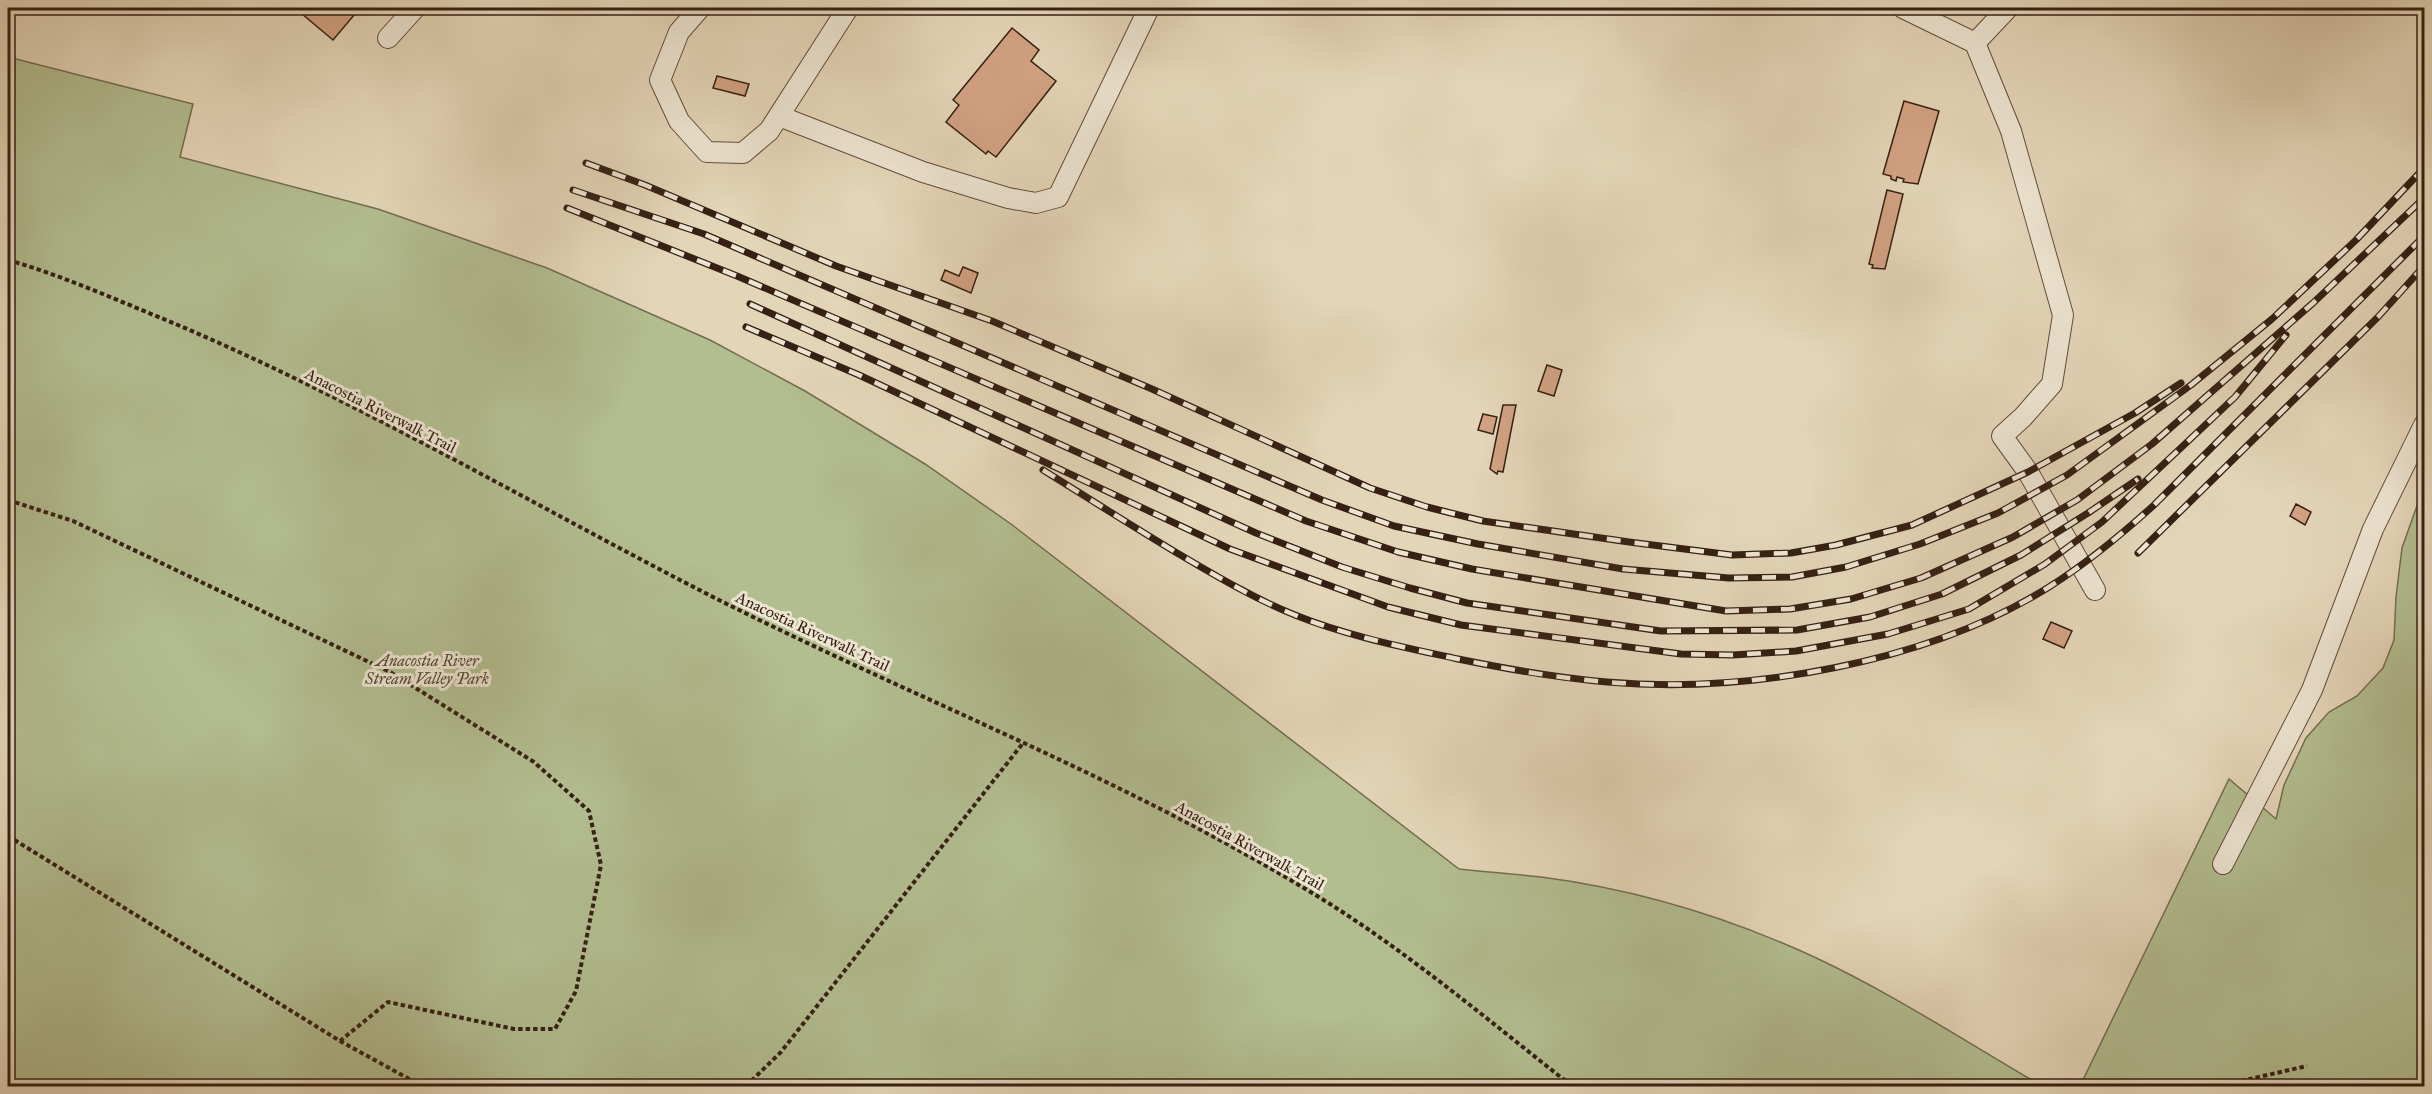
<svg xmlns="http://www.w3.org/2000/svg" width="2432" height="1094" font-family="'IM FELL Great Primer',serif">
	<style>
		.green { fill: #b2bd90; stroke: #746e52; stroke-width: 1.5 }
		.building { fill: #d2a283; stroke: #352013; stroke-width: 1.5 }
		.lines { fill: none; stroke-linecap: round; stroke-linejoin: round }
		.lane-casing { stroke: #614d3c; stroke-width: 22 }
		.path { stroke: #352013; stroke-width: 4; stroke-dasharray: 4.5 3; stroke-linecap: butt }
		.lane { stroke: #ede4d1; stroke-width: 20 }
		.rail-casing { stroke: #352013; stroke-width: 7 }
		.rail { stroke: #ede4d1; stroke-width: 4.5; stroke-dasharray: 14; stroke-linecap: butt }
		.labels { text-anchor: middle; stroke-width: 6; stroke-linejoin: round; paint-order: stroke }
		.street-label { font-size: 16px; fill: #352013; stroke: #ede4d1 }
		.park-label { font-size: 16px; font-style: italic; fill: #544732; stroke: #ede4d1 }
	</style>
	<rect width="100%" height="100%" fill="#e4d5b8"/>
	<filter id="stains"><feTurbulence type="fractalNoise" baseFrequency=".00333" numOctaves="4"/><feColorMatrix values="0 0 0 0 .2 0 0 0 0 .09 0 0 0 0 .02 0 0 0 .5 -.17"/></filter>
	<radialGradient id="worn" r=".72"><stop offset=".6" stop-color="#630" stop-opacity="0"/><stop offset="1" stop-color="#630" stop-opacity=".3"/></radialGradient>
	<g class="green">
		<path d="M 8,57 L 193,104 L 180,157 L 378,209 L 547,268 L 710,340 L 805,391 L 925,464 L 1011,524 L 1459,869 C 1487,872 1514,874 1541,877 C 1634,889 1727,917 1812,956 C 1892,993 1966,1042 2042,1086 L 8,1086 Z"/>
		<path d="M 2424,486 L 2424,1086 L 2080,1086 L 2229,779 L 2276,819 L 2284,785 L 2306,738 L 2329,712 L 2357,696 L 2383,668 L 2394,640 L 2396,597 L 2402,548 Z"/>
	</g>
	<g class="building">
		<path d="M 295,8 L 360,8 L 333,40 Z"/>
		<path d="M 1012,28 L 1039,50 L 1031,61 L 1056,81 L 996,157 L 988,151 L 986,154 L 946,122 L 959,105 L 953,100 Z"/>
		<path d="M 717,76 L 749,84 L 745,96 L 713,88 Z"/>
		<path d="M 1904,101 L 1939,111 L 1918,184 L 1903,182 L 1904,179 L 1897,177 L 1896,181 L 1891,179 L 1891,176 L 1883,174 Z"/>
		<path d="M 1887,190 L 1903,194 L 1885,269 L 1872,268 L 1873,265 L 1869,264 Z"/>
		<path d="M 963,267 L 978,273 L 971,293 L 941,280 L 945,270 L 959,276 Z"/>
		<path d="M 1547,365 L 1562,370 L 1554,396 L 1538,391 Z"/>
		<path d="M 1503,405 L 1516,405 L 1503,472 L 1498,471 L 1497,474 L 1490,469 Z"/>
		<path d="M 1483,414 L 1497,417 L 1493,434 L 1478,430 Z"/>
		<path d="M 2296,504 L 2311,512 L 2305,525 L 2290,516 Z"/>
		<path d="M 2051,622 L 2072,631 L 2064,648 L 2043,639 Z"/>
	</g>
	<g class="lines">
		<g class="lane-casing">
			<g id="lane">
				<path d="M 700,8 L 679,32 L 660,80 L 679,121 L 707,152 L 743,153 L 769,131 L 848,8"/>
				<path d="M 1903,8 L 1975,43 L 2011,131 L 2063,315 L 2052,384 L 2023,417 L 2002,436 L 2028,472 L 2095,590"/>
				<path d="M 388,38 L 415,8"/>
				<path d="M 1975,43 L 2008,8"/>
				<path d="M 779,116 L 923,172 L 1008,198 L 1036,203 L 1058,197 L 1149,8"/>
				<path d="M 2223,864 L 2312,690 L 2373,529 L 2424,425"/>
			</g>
		</g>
		<g class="path">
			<path d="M 8,260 C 61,275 114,299 166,320 C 355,399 533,505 715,598 C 919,701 1135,782 1330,904 C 1415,958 1493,1024 1572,1086"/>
			<path d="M 8,500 L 73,521 L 390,672 L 534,762 L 589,811 L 601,865 L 576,991 L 555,1029 L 514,1029 L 388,1002 L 340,1041"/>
			<path d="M 8,836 L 340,1041 L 422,1086"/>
			<path d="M 746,1086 L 781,1052 L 1023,743"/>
			<path d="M 2219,1086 L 2307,1066"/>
		</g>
		<use href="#lane" class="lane"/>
		<g class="rail-casing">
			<g id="rail">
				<path d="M 586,163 L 645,185 L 836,266 L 992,321 L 1152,389 L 1370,488 L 1427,507 L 1483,521 L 1629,542 L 1732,555 L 1791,553 L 1836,545 L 1912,525 L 2028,472 L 2135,413 L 2181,383"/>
				<path d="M 573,190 L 704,234 L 1322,500 L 1394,526 L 1478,544 L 1623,569 L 1729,578 L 1792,577 L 1846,567 L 1920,544 L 1998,513 L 2067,475 L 2191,385 L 2272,319 L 2356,240 L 2424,168"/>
				<path d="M 567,208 L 737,276 L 1306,521 L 1398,552 L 1472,569 L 1726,611 L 1790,609 L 1851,599 L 1921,578 L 2013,537 L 2077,500 L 2152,444 L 2313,303 L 2424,198"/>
				<path d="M 750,304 L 1256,533 L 1342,567 L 1410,588 L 1467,603 L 1661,631 L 1797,630 L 1870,617 L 1942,594 L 2021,555 L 2088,513 L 2138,479"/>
				<path d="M 746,327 L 859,375 L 1230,549 L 1388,607 L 1461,625 L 1681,654 L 1733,655 L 1796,651 L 1888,634 L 1969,609 L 2045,564 L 2102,522 L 2235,397 L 2286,335"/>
				<path d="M 1043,470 C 1088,498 1132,526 1177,553 C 1216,576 1253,598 1295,615 C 1347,636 1403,647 1458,659 C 1507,669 1557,678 1607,682 C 1749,694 1927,663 2049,587 C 2087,563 2121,535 2154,505 L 2424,236"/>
				<path d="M 2138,553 L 2378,317 L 2424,266"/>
			</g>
		</g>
		<use href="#rail" class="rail"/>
	</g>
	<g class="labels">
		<g class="street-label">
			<text transform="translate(381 410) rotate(27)" y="6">Anacostia Riverwalk Trail</text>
			<text transform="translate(813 631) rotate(25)" y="6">Anacostia Riverwalk Trail</text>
			<text transform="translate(1250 845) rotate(29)" y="6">Anacostia Riverwalk Trail</text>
		</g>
		<g class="park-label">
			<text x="427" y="666">Anacostia River<tspan x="427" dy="18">Stream Valley Park</tspan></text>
		</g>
	</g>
	<rect width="2432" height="1094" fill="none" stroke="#e4d5b8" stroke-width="30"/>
	<rect x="9" y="9" width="2414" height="1076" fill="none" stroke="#352013" stroke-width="3"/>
	<rect x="15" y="15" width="2402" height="1064" fill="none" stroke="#352013" stroke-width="1.5"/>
	<rect width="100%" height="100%" filter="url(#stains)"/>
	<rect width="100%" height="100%" fill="url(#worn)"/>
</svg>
